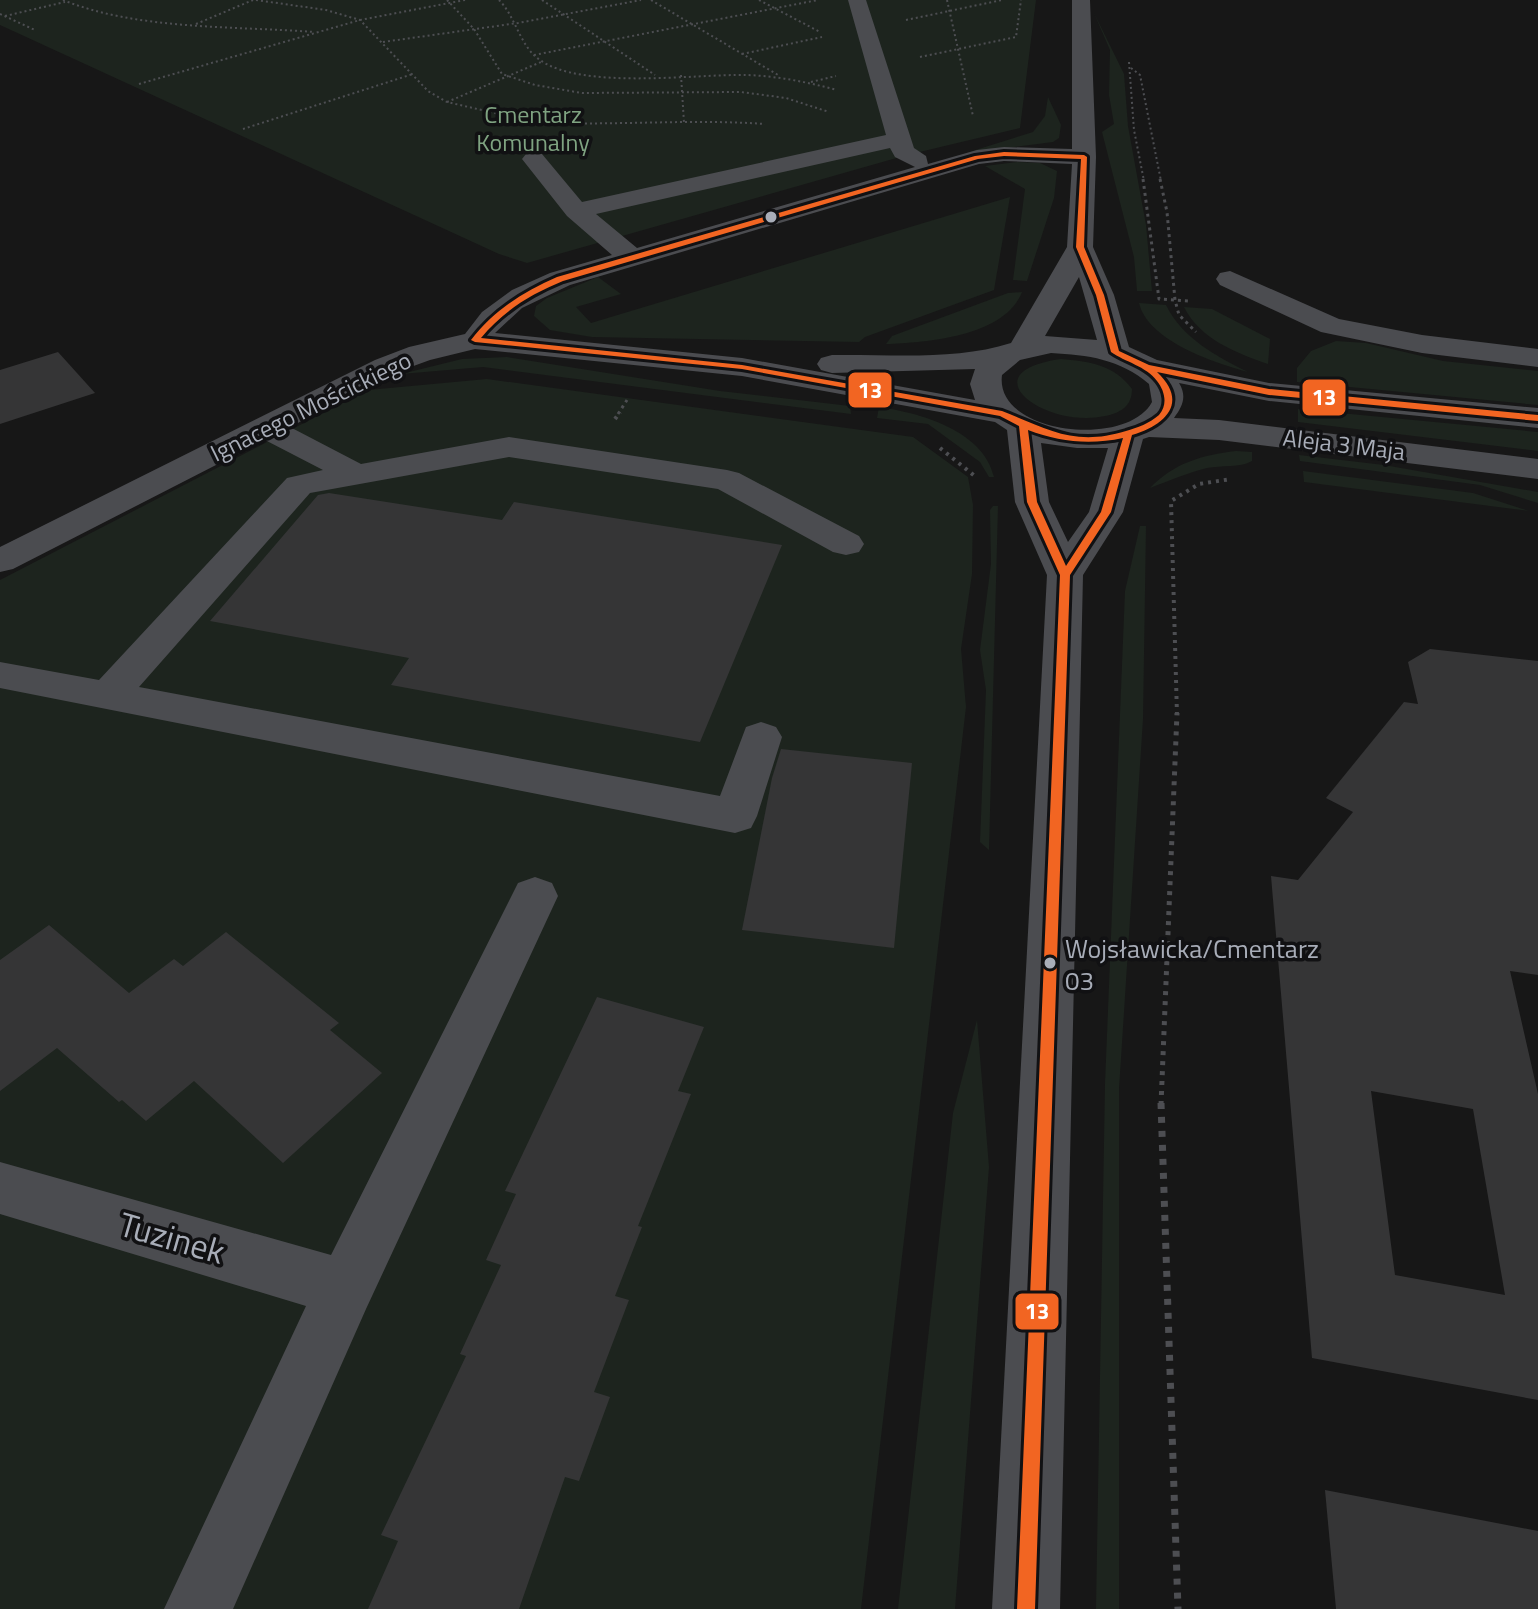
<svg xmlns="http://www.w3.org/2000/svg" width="1538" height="1609" font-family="'Titillium Web',sans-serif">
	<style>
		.green { fill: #1d241e }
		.building { fill: #353536; fill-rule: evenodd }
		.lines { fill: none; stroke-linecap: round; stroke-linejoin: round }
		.path-far4 { stroke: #4d4e52; stroke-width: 2; stroke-dasharray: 2 3; stroke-linecap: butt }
		.path-far3 { stroke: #4d4e52; stroke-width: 3; stroke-dasharray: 3 4; stroke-linecap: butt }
		.path-far2 { stroke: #4d4e52; stroke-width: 4; stroke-dasharray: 3 5; stroke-linecap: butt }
		.path-far1 { stroke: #4d4e52; stroke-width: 5; stroke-dasharray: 4 6; stroke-linecap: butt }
		.path { stroke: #4d4e52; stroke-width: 7; stroke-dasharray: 6 8; stroke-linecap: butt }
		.minor { fill: #4b4c50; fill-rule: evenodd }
		.bus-1-casing { stroke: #111113; stroke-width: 6 }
		.bus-1 { fill: #f26522; fill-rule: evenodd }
		.bus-dot { fill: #a8adb8; stroke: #111113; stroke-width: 3 }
		.labels { text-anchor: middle; stroke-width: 7; stroke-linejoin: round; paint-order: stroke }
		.far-park-label { font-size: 24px; fill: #7fa381; stroke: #111113 }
		.far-street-label { font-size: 24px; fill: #a8adb8; stroke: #111113 }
		.bus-label { font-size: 26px; fill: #a8adb8; stroke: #111113; text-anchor: start }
		.near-street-label { font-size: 34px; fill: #a8adb8; stroke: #111113 }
		.line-badge { stroke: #111113; stroke-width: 3 }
		.badge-label { font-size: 22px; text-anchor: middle; font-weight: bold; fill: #fff }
	</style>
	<rect width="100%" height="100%" fill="#171717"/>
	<g class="green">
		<path d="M 0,0 L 1036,0 L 1020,128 L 907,155 L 527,263 L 499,254 L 0,25 Z"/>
		<path d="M 1094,13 L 1124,74 L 1128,126 L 1146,225 L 1152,291 L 1137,291 L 1134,257 L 1102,132 L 1114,124 L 1109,95 L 1110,50 Z"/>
		<path d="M 1048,97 L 1061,125 L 1059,138 L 1053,142 L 966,153 L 1033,132 L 1045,116 Z"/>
		<path d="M 1017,162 L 1040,163 L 1057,171 L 1054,198 L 1027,281 L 1013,280 L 1025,189 L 985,166 Z"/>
		<path d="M 1010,197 L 994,290 L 865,337 L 859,342 L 592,337 L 550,330 L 534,316 L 536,306 L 547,298 L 598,277 L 621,294 L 576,307 L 591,323 Z"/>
		<path d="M 1022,292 C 1004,337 927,342 886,344 L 892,336 L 1008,293 Z"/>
		<path d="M 1139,303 L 1166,305 C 1182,338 1216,356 1248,372 C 1215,363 1148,341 1139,303 Z"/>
		<path d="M 1184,307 L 1212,309 L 1270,339 L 1268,364 C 1236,353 1200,339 1184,307 Z"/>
		<path d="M 1336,341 L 1366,343 L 1443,361 L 1538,371 L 1538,405 L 1297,382 L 1297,368 L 1311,351 Z"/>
		<path d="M 507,357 L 720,391 L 850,406 L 851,414 L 483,367 L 401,374 L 462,359 Z"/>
		<path d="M 1061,359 C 1088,361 1115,365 1132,389 C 1132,406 1121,413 1105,416 C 1045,429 967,372 1061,359 Z"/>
		<path d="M 487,379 L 913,437 L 968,477 L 973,505 L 972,574 L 961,649 L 966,707 L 861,1609 L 0,1609 L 0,580 L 368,390 Z"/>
		<path d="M 879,407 C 920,413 983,430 994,477 L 989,477 L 980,462 L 928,424 L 877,418 Z"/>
		<path d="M 1298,409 L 1538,432 L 1538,451 L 1298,422 Z"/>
		<path d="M 1236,451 L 1252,452 L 1252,461 C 1240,468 1221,465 1207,468 C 1187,473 1168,481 1150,488 C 1174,463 1202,455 1236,451 Z"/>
		<path d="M 1299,455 L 1384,465 L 1538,492 L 1538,503 L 1480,485 L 1300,461 Z"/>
		<path d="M 1303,471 L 1473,493 L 1529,511 L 1304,482 Z"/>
		<path d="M 993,506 L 998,506 L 989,850 L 980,842 L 986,690 L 980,650 L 991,564 L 990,510 Z"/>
		<path d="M 1140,526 L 1146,526 L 1143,719 L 1119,1089 L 1119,1609 L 1096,1609 L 1105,1084 L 1125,591 Z"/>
		<path d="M 977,1020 L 989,1167 L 955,1609 L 898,1609 L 953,1113 Z"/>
	</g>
	<g class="building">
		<path d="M 58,352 L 95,393 L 0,424 L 0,370 Z"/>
		<path d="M 329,493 L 502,520 L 514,502 L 782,545 L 700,742 L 391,685 L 409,658 L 210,621 L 318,495 Z"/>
		<path d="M 1430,649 L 1538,661 L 1538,975 L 1510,971 L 1538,1094 L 1538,1400 L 1312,1358 L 1271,876 L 1298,880 L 1353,812 L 1326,798 L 1404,702 L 1418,704 L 1408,662 ZM 1371,1091 L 1473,1109 L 1505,1295 L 1395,1275 Z"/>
		<path d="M 781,749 L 912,763 L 894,948 L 742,930 L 772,778 Z"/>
		<path d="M 49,925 L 129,993 L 174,959 L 183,966 L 226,932 L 339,1023 L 330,1030 L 382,1073 L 283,1163 L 194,1081 L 146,1121 L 122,1100 L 119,1102 L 57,1048 L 0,1091 L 0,960 Z"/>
		<path d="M 597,997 L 704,1027 L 678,1091 L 691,1094 L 638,1226 L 642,1227 L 615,1296 L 629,1300 L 594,1392 L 610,1397 L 579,1481 L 565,1477 L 519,1609 L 368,1609 L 398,1541 L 381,1535 L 466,1356 L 460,1354 L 501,1265 L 486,1260 L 516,1194 L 505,1191 Z"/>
		<path d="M 1325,1490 L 1538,1531 L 1538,1609 L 1336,1609 Z"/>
	</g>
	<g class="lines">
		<g class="path-far4">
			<path d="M 63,0 C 136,30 235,26 314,32"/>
			<path d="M 256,0 L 326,10 L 360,20 L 428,91 L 447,102 L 525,120"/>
			<path d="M 447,0 L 474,29 L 502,74 L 535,85 L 582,93 L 741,92 L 786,98 L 829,112"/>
			<path d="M 499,0 C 516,17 520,47 540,60 C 582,90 694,74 746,75 C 777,76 807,82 837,90"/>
			<path d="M 542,0 L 655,75"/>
			<path d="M 651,0 L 778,75"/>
			<path d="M 759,0 L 820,32"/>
			<path d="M 947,0 L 973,116"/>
			<path d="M 0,14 L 35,30"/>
			<path d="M 5,16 L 65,2"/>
			<path d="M 906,20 L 1002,0"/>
			<path d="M 196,24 L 253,0"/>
			<path d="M 383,42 L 518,23 L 641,0"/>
			<path d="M 742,54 L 822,37"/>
			<path d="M 534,55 L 818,0"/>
			<path d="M 920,57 L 1016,37 L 1021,0"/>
			<path d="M 1129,62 L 1134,130 L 1144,181"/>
			<path d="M 1131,68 L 1140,75 L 1161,181"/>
			<path d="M 681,75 L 684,123"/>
			<path d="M 811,82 L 836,76"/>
			<path d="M 139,84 L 360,20 L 465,0"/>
			<path d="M 447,102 L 541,62"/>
			<path d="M 555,123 C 625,125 695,119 765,124"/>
			<path d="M 243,129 L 413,74"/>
		</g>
		<g class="path-far3">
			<path d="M 1143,179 L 1159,299 L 1189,301"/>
			<path d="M 1160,179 L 1167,212 L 1175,300 L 1179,315 L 1196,332"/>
			<path d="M 618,414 L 627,400"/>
		</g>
		<g class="path-far2">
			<path d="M 615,419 L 620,412"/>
			<path d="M 940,448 L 976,477"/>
			<path d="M 1177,715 L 1171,501 L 1199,484 L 1231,479"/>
		</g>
		<path class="path-far1" d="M 1161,1105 L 1177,713"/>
		<path class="path" d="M 1161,1103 L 1178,1609"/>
		<g class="minor">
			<path d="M 848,0 L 866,0 L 914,148 L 926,156 L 928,164 L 977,150 L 1004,147 L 1072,149 L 1072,0 L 1090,0 L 1096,157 L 1093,247 L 1114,295 L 1129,347 L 1157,360 L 1269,383 L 1538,408 L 1538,428 L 1269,401 L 1179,383 C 1187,396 1183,406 1174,418 L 1219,420 L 1538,459 L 1538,479 L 1219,440 L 1149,437 L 1143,439 L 1123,512 L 1083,575 L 1060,1609 L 992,1609 L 1047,575 L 1015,502 L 1007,430 L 995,422 L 742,376 L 475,349 L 430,360 L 397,372 L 290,427 L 361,464 L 509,437 L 727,470 L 739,473 L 859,536 L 864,544 L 859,552 L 846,555 L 833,552 L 718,489 L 509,457 L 310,493 L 139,687 L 720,796 L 746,727 L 761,722 L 776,727 L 782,737 L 757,816 L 751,828 L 735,833 L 0,688 L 0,662 L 99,680 L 287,478 L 323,470 L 265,440 L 13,569 L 0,572 L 0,547 L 375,360 L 409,347 L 465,334 L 482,312 L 512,290 L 550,273 L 612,255 L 567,216 L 522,159 L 526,154 L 542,154 L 582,202 L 886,135 ZM 890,148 L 895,157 L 915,167 L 637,248 L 596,214 ZM 1004,161 L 1072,164 L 1067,247 L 1011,343 C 955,361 890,354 832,355 L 821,358 L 817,364 L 821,370 L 832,373 L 975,369 L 970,384 L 975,400 L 742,358 L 495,333 L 522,308 L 570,285 L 979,164 ZM 1079,277 L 1097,340 L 1045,336 ZM 1051,353 C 1088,355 1120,359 1149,384 L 1152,402 C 1127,449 994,434 1002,375 L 1020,360 ZM 1041,443 L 1077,448 L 1108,448 L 1089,512 L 1068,542 L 1049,502 Z"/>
			<path d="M 1230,271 L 1339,319 L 1422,335 L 1538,349 L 1538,367 L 1422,353 L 1321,332 L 1220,285 L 1216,279 L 1220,273 Z"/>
			<path d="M 535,877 L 552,883 L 558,896 L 366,1309 L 233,1609 L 164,1609 L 306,1306 L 0,1214 L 0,1162 L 331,1255 L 518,883 Z"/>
		</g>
		<g class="bus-1-casing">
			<path id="bus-1" d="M 1004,152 L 1084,155 L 1087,157 L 1084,247 L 1104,295 L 1119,351 L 1149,365 L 1269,389 L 1538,415 L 1538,421 L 1269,395 L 1157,372 C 1189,402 1166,425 1132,435 L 1111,512 L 1070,575 L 1035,1609 L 1017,1609 L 1060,575 L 1027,502 L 1019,426 L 1000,416 L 742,369 L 475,342 L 471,340 C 494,310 523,292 557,277 L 975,156 ZM 1004,156 L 1081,159 L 1076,247 L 1096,295 L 1111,352 C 1125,362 1146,366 1157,381 C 1165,391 1168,405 1159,415 C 1150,423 1137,428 1126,431 C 1074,447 1048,429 1002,411 L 742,365 L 481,338 C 503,311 531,294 563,281 L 978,159 ZM 1028,430 C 1059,442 1090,445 1123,438 L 1101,512 L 1066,566 L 1037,502 Z"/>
		</g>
		<use href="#bus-1" class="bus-1"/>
	</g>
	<g class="bus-dot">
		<circle cx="771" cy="217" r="7"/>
		<circle cx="1050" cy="963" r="7"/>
	</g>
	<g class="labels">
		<g class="far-park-label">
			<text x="533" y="123">Cmentarz<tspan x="533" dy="28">Komunalny</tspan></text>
		</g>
		<g class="far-street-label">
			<text transform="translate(311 407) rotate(-26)" y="8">Ignacego Mościckiego</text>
			<text transform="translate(1344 445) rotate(7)" y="8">Aleja 3 Maja</text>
		</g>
		<g class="bus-label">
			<text x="1065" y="958">Wojsławicka/Cmentarz<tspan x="1065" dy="32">03</tspan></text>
		</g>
		<g class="near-street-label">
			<text transform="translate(172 1238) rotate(16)" y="12">Tuzinek</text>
		</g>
	</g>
	<g class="line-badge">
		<rect x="847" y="371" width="46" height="38" rx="8" fill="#f26522"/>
		<rect x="1301" y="378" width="46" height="39" rx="8" fill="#f26522"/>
		<rect x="1014" y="1292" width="46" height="39" rx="8" fill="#f26522"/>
	</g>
	<g class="badge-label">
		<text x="870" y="398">13</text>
		<text x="1324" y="405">13</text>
		<text x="1037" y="1319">13</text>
	</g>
</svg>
